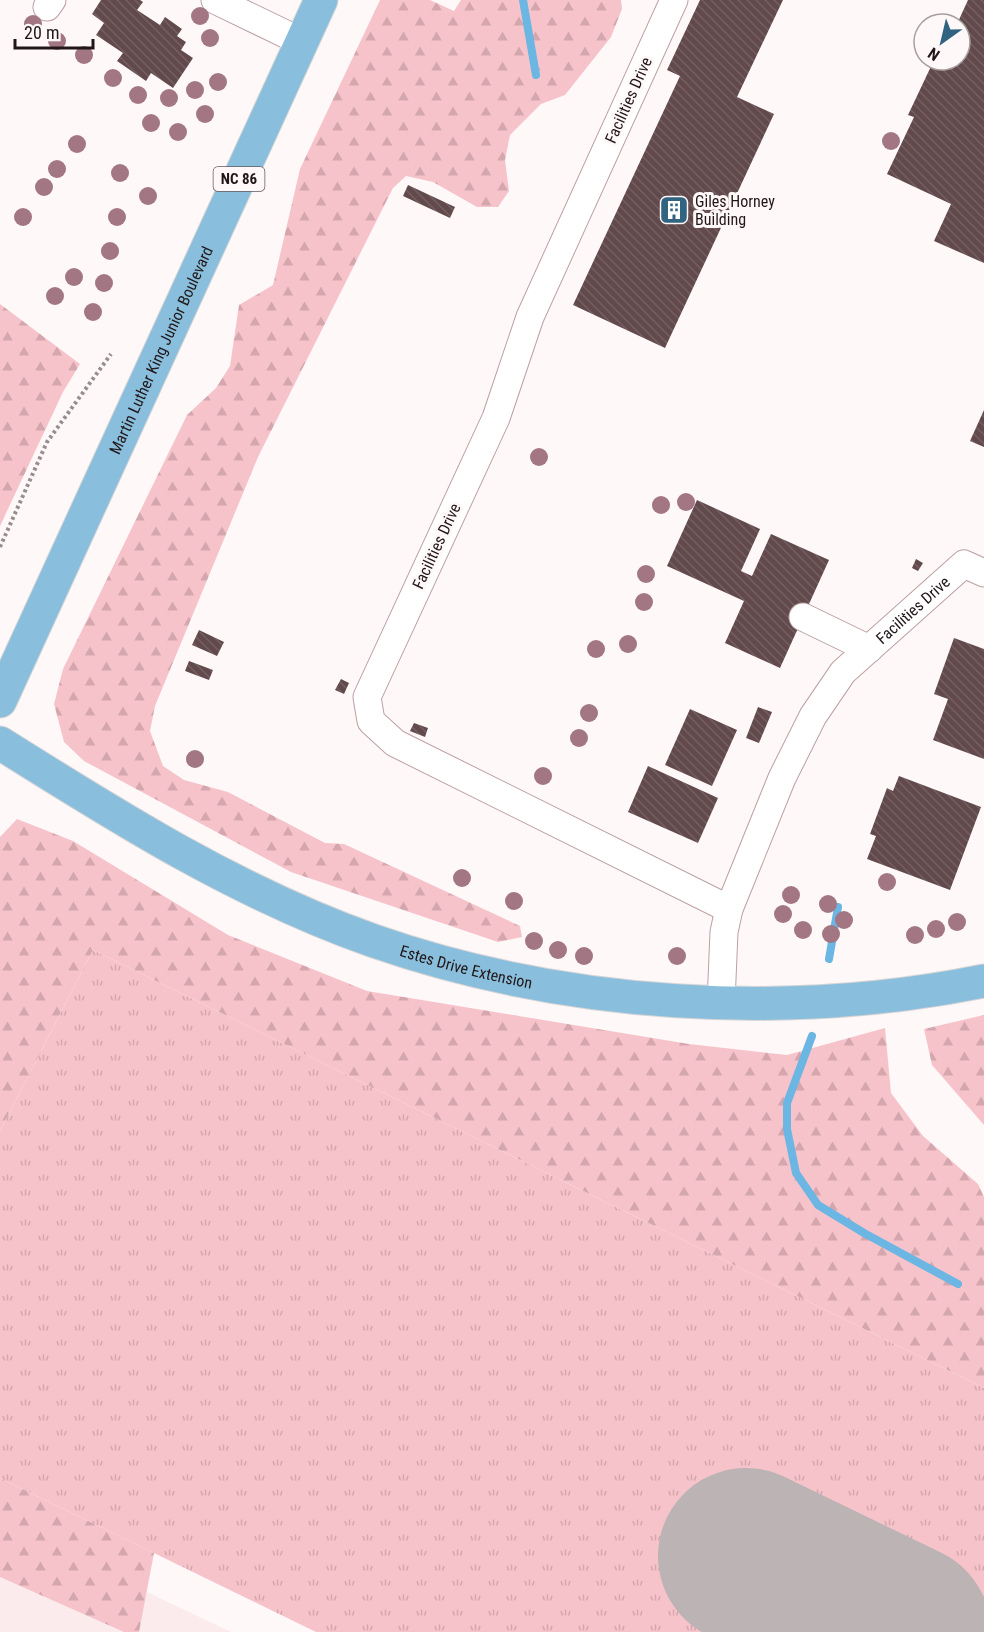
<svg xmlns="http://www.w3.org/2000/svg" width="984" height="1632" font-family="'Roboto Condensed',sans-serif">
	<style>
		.built { fill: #fbebed }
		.grass { fill: url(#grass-tufts) }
		.forest { fill: url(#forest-firs) }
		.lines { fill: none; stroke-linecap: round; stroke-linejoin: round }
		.stream { stroke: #6bb6e3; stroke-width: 8 }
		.runway { stroke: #bbb3b4; stroke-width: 176 }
		.building { fill: url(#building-back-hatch) }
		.minor-casing { stroke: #bca0a3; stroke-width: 29 }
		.major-casing { stroke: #d7d5d5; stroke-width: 35 }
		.path { stroke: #968e8f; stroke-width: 4; stroke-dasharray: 3 3; stroke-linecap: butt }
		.minor { stroke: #fff; stroke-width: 27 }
		.major { stroke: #89bfdd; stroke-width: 33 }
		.tree { fill: #a27783 }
		.labels { text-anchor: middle; stroke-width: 6; stroke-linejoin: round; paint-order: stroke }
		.shield { fill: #fff8f9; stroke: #645a5c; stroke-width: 1.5 }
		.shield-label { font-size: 15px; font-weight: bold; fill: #211718 }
		.street-label { font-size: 16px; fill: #211718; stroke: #fff8f9 }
		.poi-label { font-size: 16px; fill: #211718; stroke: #fff8f9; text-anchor: start }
	</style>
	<defs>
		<pattern id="grass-tufts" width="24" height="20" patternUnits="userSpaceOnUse" patternTransform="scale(1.5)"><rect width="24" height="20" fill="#f7c3ca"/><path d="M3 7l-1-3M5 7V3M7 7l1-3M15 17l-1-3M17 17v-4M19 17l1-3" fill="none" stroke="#d3a7ad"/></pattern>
		<pattern id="forest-firs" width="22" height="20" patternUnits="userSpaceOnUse" patternTransform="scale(1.5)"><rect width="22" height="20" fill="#f7c3ca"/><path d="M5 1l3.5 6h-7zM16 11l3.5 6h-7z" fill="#d3a7ad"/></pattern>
		<pattern id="building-back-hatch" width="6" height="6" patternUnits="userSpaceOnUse" patternTransform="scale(1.5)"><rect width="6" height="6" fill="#61494c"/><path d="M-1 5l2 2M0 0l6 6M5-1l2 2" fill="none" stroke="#735f62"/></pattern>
	</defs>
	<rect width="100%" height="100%" fill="#fff8f9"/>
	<path class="built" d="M 0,1520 L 109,1574 L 231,1632 L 0,1632 Z"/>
	<path class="grass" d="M 93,950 L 984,1388 L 984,1632 L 316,1632 L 0,1478 L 0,1131 Z"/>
	<g class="forest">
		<path d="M 380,0 L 430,0 L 454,11 L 461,0 L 621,0 L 622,9 L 611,37 L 565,95 L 541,104 L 510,135 L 505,160 L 509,191 L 498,207 L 477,207 L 433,182 L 406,176 L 393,188 L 258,457 L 155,706 L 150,731 L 163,766 L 184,780 L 228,792 L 325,843 L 344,844 L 520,926 L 522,937 L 498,942 L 291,872 L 84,761 L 64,742 L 54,704 L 63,669 L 187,415 L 216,388 L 230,366 L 239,305 L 273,285 L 300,169 Z"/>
		<path d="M 0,304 L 80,364 L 63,392 L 0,526 Z"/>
		<path d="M 17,819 L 73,841 L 228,935 L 367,991 L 689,1044 L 787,1055 L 885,1028 L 891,1093 L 923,1136 L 978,1184 L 984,1197 L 984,1388 L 93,950 L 0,1131 L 0,837 Z"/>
		<path d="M 984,1015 L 984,1125 L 932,1065 L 924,1029 Z"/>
		<path d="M 0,1478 L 154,1553 L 139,1632 L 124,1632 L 0,1577 Z"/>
	</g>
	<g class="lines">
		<g class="stream">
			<path d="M 523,0 L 536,75"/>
			<path d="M 829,959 L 838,907"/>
			<path d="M 812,1036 L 787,1103 L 787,1129 L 796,1173 L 818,1205 L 864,1233 L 958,1284"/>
		</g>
		<path class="runway" d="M 746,1556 L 903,1632"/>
	</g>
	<g class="building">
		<path d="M 101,0 L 140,0 L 143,2 L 137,10 L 160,25 L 165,17 L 182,29 L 177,36 L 186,42 L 181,50 L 193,58 L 173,88 L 151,73 L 146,81 L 117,61 L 123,53 L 96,35 L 104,23 L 92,14 Z"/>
		<path d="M 700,0 L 783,0 L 737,97 L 774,114 L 665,348 L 573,305 L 680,76 L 667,70 Z"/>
		<path d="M 968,0 L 984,0 L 984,263 L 934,241 L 951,204 L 887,174 L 914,117 L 908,115 L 934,60 L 960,60 L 960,24 L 957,24 Z"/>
		<path d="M 408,185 L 455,207 L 450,218 L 403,196 Z"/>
		<path d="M 984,410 L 984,447 L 970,441 Z"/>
		<path d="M 697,500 L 760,529 L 741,571 L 752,576 L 771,534 L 829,560 L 780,668 L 725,643 L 744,601 L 667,566 Z"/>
		<path d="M 916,559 L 923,563 L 918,571 L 912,568 Z"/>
		<path d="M 199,630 L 224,642 L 217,656 L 192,645 Z"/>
		<path d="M 954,638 L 984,649 L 984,759 L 933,740 L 948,699 L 934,694 Z"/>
		<path d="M 189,661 L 213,670 L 209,680 L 185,671 Z"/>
		<path d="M 341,679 L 349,683 L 344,694 L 335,690 Z"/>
		<path d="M 758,707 L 772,712 L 759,743 L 746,738 Z"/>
		<path d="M 690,709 L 737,730 L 712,786 L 665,765 Z"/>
		<path d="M 414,723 L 428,728 L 425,737 L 410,731 Z"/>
		<path d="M 648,766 L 718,798 L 698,843 L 628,812 Z"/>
		<path d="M 899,776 L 981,807 L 950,890 L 867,859 L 876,836 L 870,834 L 887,788 L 893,791 Z"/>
	</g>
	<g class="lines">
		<g class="minor-casing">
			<g id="minor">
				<path d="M 215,0 L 302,42"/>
				<path d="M 674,0 L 530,317 L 496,418 L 367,697 L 371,721 L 395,743 L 729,909"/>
				<path d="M 47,7 L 52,0"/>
				<path d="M 803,617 L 869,649"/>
				<path id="s1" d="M 721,1003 L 724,932 L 729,909 L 782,778 L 813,716 L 843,672 L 964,564 L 984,573"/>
			</g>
		</g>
		<g class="major-casing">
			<g id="major">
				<path id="s2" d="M 0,701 L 321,0"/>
				<path id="s3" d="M 0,743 C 119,818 240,894 374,941 C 564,1007 787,1021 984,981"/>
			</g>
		</g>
		<path class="path" d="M 0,547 L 47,442 L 111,354"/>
		<use href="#minor" class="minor"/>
		<use href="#major" class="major"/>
	</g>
	<g class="tree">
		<circle cx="200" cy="16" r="9"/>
		<circle cx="33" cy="24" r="9"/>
		<circle cx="210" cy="38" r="9"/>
		<circle cx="57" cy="41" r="9"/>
		<circle cx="84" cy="55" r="9"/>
		<circle cx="113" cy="78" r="9"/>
		<circle cx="218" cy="82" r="9"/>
		<circle cx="195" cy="90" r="9"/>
		<circle cx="138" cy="95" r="9"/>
		<circle cx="169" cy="98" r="9"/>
		<circle cx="205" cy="114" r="9"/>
		<circle cx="151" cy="123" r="9"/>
		<circle cx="178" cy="132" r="9"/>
		<circle cx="891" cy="141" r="9"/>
		<circle cx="77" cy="144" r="9"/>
		<circle cx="57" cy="169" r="9"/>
		<circle cx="120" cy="173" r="9"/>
		<circle cx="44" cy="187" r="9"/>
		<circle cx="148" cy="196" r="9"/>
		<circle cx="23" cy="217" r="9"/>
		<circle cx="117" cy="217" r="9"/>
		<circle cx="110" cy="251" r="9"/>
		<circle cx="74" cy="277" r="9"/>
		<circle cx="104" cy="283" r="9"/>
		<circle cx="55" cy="296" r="9"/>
		<circle cx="93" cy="312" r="9"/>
		<circle cx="539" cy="457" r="9"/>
		<circle cx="686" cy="502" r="9"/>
		<circle cx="661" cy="505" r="9"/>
		<circle cx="646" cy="574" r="9"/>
		<circle cx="644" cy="602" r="9"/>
		<circle cx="628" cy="644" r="9"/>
		<circle cx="596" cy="649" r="9"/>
		<circle cx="589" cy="713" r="9"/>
		<circle cx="579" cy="738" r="9"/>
		<circle cx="195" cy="759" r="9"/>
		<circle cx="543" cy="776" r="9"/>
		<circle cx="462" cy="878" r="9"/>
		<circle cx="887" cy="882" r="9"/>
		<circle cx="791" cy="895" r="9"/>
		<circle cx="514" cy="901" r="9"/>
		<circle cx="828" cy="904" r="9"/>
		<circle cx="783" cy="914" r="9"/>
		<circle cx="844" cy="920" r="9"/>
		<circle cx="957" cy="922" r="9"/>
		<circle cx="936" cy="929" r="9"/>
		<circle cx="803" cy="930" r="9"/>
		<circle cx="831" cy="934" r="9"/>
		<circle cx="915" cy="935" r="9"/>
		<circle cx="534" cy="941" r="9"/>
		<circle cx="558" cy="950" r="9"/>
		<circle cx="584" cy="956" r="9"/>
		<circle cx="677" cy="956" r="9"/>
	</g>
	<defs>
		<g id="building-square" transform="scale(1.5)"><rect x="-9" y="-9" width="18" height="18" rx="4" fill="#316481" stroke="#fff8f9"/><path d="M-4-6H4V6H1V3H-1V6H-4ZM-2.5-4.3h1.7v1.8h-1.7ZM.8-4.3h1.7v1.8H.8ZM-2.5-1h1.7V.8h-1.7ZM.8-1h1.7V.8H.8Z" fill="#fff"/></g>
	</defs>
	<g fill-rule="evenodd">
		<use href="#building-square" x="674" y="210"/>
	</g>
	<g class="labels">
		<rect class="shield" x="213.5" y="167" width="51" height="24" rx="4.5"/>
		<g class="shield-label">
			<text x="239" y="184">NC 86</text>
		</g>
		<g class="street-label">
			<text transform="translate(628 100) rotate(-66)" y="6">Facilities Drive</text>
			<text dy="6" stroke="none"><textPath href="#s2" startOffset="386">Martin Luther King Junior Boulevard</textPath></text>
			<text transform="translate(436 546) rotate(-65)" y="6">Facilities Drive</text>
			<text dy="6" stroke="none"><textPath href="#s1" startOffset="452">Facilities Drive</textPath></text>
			<text dy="6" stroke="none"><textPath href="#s3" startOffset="520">Estes Drive Extension</textPath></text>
		</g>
		<g class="poi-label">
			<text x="695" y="207">Giles Horney<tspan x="695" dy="18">Building</tspan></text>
		</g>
	</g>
	<g transform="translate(942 42) rotate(214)"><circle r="28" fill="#fff8f9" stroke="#a69e9f" stroke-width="1.5"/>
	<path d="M0-4.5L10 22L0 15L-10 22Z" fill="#316481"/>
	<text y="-9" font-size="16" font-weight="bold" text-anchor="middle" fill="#211718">N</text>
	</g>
	<path d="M15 39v9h78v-9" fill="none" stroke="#211718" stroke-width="3"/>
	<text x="24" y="39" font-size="18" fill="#211718" stroke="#fff8f9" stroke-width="4.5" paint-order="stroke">20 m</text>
</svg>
